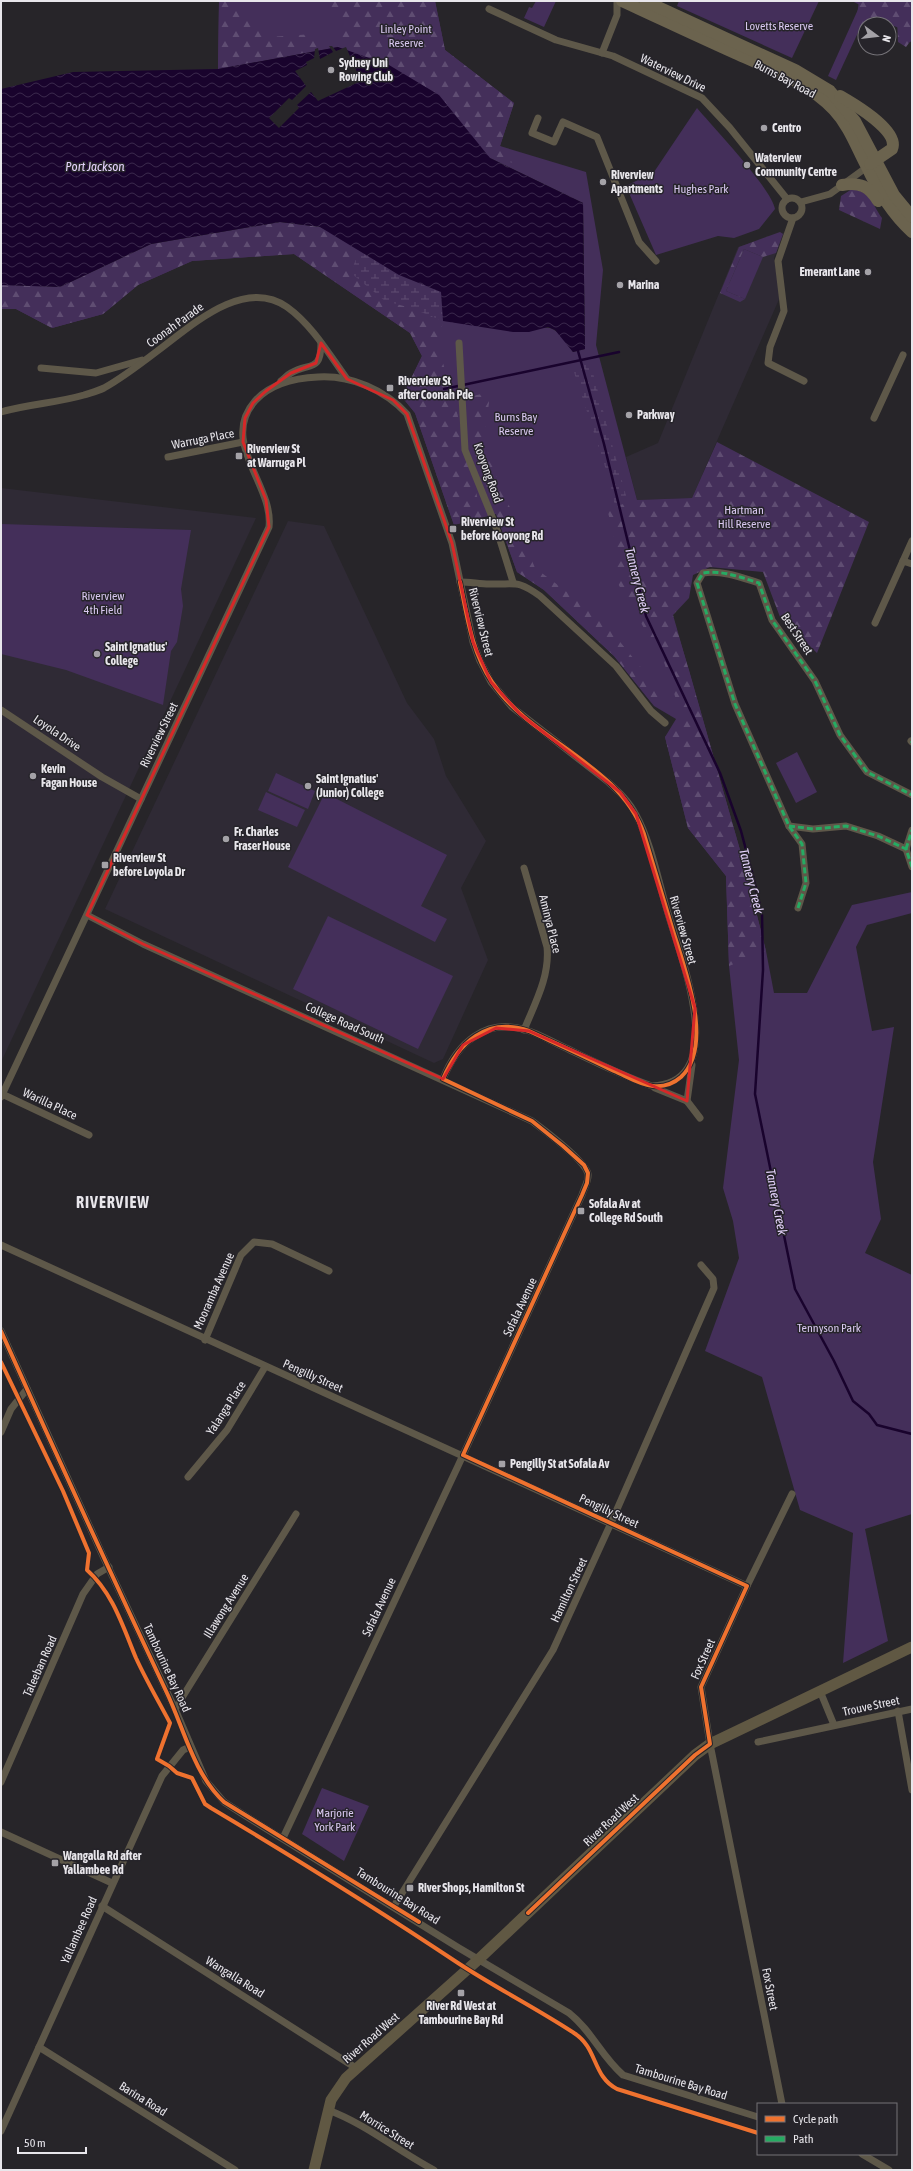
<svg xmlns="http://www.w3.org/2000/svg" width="913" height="2171" font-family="'Asap Condensed',sans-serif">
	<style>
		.built { fill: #2f2a35 }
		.green { fill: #442f5a }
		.forest { fill: url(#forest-firs) }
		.wetland { fill: url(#wetland-marsh) }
		.water { fill: url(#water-waves) }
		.pier { fill: #272529 }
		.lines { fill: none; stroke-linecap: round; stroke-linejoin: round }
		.stream { stroke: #19032d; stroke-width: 2.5 }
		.minor { stroke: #5e5849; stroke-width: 7 }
		.secondary { stroke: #605843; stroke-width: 11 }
		.primary { stroke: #6b634e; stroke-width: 12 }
		.quiet { stroke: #26ab63; stroke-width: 3; stroke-dasharray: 6 3; stroke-linecap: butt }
		.cycleway-casing { stroke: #26242a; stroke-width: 6 }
		.cycleway { stroke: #ef722f; stroke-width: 4 }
		.marked { fill: none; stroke: #d62828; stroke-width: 3; stroke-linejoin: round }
		.poi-dot { fill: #a4a2a7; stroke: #26242a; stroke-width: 1.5 }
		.labels { text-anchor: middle; stroke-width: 3; stroke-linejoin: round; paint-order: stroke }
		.park-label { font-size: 12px; fill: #d9c8f0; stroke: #26242a }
		.poi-label { font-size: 12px; font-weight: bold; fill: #e8e6eb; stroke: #26242a; text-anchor: start }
		.street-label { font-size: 12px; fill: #e8e6eb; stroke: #26242a }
		.water-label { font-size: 13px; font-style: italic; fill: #e5d3fc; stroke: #26242a }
		.district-label { font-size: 16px; font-weight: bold; letter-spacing: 1px; fill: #e8e6eb; stroke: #26242a }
	</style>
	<defs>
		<pattern id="forest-firs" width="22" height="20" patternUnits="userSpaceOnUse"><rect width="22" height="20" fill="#442f5a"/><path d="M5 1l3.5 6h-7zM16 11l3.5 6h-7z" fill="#5f4d72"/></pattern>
		<pattern id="wetland-marsh" width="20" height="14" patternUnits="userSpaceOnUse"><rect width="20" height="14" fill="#442f5a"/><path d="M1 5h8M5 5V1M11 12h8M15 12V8" fill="none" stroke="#5f4d72"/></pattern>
		<pattern id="water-waves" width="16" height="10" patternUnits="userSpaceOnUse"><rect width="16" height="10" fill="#19032d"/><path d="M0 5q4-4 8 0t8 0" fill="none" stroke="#3a284c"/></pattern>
	</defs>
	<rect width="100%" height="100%" fill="#272529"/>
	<g class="built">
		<path d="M 784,233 L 774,258 L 780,297 L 692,498 L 637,500 L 626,457 L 658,443 L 738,247 Z"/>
		<path d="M 1,488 L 256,518 L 1,1062 Z"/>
		<path d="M 288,521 L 324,526 L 407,703 L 434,739 L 446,776 L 486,841 L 461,888 L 488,960 L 443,1059 L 434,1063 L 105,909 Z"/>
	</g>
	<g class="green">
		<path d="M 219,1 L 435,1 L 445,50 L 514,103 L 500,146 L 586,172 L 603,270 L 596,345 L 637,500 L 689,670 L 744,864 L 766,951 L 774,993 L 807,993 L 852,905 L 912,892 L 912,913 L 867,925 L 856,947 L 872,1031 L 894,1027 L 873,1162 L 881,1219 L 865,1253 L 912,1275 L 912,1514 L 865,1529 L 888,1641 L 843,1663 L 853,1533 L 800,1510 L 762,1377 L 705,1351 L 739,1258 L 733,1221 L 723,1188 L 739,1060 L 729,966 L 726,876 L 688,828 L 665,737 L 676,719 L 654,706 L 614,656 L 544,590 L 517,572 L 496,514 L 454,525 L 415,413 L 402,397 L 422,356 L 410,333 L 294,254 L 192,261 L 138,285 L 103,314 L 52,328 L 16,309 L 1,309 L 1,285 L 60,287 L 320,227 L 541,328 C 557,325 564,340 573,352 L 585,349 L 583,203 L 490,158 L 338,47 L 218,69 Z"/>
		<path d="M 536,1 L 556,1 L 544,27 L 524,18 L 529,7 L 532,8 Z"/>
		<path d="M 679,1 L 819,1 L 792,58 L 677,6 Z"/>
		<path d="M 852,1 L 912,1 L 912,42 L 902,40 L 904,30 L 889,24 L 862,24 L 836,80 L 828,76 L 860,5 Z"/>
		<path d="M 697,108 C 713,127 772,189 775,209 L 759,229 L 734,238 L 718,236 L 656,255 L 626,186 L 654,172 Z"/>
		<path d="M 744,249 L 763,257 L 745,299 L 726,291 Z"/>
		<path d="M 1,524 L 191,530 L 181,589 L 183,606 L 177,642 L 171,651 L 163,705 L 66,670 L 1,654 Z"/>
		<path d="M 797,752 L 817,792 L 796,803 L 776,763 Z"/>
		<path d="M 276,773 L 315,791 L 308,809 L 268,791 Z"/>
		<path d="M 266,792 L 305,810 L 297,827 L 258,810 Z"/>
		<path d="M 325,793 L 447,855 L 421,906 L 447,919 L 435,942 L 288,867 Z"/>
		<path d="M 328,916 L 453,976 L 418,1049 L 293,989 Z"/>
		<path d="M 322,1788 L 369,1806 L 344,1861 L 302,1834 Z"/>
	</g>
	<g class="forest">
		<path d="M 219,1 L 241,1 L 250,24 L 269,37 L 314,34 L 332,48 L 218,69 Z"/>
		<path d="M 327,1 L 435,1 L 445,50 L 514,103 L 500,146 L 528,166 L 490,158 L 439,95 L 389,65 L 338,47 L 342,38 L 336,14 Z"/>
		<path d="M 859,1 L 912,1 L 912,39 L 906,47 L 898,42 L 897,19 L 868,23 L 855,30 Z"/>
		<path d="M 852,189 C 870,191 872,204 882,218 L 880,229 L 839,210 L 841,196 Z"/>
		<path d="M 280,222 L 320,227 L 399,275 L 441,292 L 443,321 L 438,346 L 455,404 L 482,517 L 454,525 L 415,413 L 402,397 L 422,356 L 410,333 L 294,254 L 192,261 L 138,285 L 103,314 L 52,328 L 16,309 L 1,309 L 1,285 L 60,287 L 151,244 Z"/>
		<path d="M 780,232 L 783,234 L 776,253 L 763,257 L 744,249 L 726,291 L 745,299 L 740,302 L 720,293 L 739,247 Z"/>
		<path d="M 482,394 L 488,396 L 489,403 L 483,443 L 535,568 L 578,600 L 612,632 L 647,675 L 661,687 L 661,698 L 652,703 L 614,656 L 544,590 L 517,572 L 473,448 L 472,396 Z"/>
		<path d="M 717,442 L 869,522 L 817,653 L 780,617 L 763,572 L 710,567 L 693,575 L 689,598 L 673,615 L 744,864 L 766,951 L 729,966 L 726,876 L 688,828 L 665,737 L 683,721 L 664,662 L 617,582 L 615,542 L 607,508 L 637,500 L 692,498 Z"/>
	</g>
	<g class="wetland">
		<path d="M 359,250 L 399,275 L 441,292 L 443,321 L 411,308 L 385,301 L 351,273 Z"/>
		<path d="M 590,362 L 628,503 L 615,506 L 610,482 L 572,366 Z"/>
	</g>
	<path class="water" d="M 338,47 L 389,65 L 439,95 L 490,158 L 583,203 L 585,349 L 573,352 L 555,330 L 548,327 L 529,332 L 513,332 L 443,321 L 441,292 L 399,275 L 320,227 L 280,222 L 151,244 L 60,287 L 1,285 L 1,89 L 73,72 L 218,69 Z"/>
	<path class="pier" d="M 329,46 L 332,46 L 336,51 L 346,47 L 361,81 L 318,101 L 311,92 L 297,105 L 299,108 L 279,128 L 269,118 L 289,98 L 292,100 L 306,86 L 295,71 L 307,65 L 306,62 L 314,58 L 315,49 L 318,48 L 320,59 L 333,52 Z"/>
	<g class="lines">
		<g class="stream">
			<path d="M 578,351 L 604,444 L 646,616 L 720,773 L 741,831 L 754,880 L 762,915 L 763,970 L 755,1094 L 795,1289 L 834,1361 L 853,1401 L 869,1414 L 877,1425 L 912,1434"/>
			<path d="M 444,389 L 619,352"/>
		</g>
		<g class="minor">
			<path d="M 489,9 L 556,40 L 613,56 L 702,98 L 730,128 L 787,199"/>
			<path d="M 602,53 L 617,15 L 617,1"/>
			<path d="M 538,118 L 532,133 L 554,142 L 563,122 L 597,137 L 639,242 L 656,261"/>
			<circle cx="792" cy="208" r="10"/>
			<path d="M 801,202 L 830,194 L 867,167"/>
			<path d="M 793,218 L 778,261 L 784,311 L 770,347 L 768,363 L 804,381"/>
			<path d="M 459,343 L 465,450 L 495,524 L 513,582"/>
			<path d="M 41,368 L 96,373 L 142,360"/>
			<path d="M 281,381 C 284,379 287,375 291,373 C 309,362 321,373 321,343"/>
			<path d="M 1,412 C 28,404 57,403 84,395 C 90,393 98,391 104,388 C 122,378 139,365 156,352 C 189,328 243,276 287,307 C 312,325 329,354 347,379"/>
			<path d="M 874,418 L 903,355"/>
			<path d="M 168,457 L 243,442"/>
			<path d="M 903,561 L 912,541"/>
			<path d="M 460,582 C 470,582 480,584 489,584 C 516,585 516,579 540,596 L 616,666 L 651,711 L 665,723"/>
			<path d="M 875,623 L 903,561 L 912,564"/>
			<path d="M 1,710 L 102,777 L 141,799"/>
			<path d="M 911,741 L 912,742"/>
			<path d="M 789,826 L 813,829 L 846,826 L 878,836 L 906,849 L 912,867"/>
			<path d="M 906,849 L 912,830"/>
			<path d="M 524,868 L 547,947 C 550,976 535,1003 524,1030"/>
			<path d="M 798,908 L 806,883 L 802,844 L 789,826 L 735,704 L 697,583 L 703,573 C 722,570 740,577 759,583 L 772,620 L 815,681 L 840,735 L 867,772 L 912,795"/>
			<path d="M 87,915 L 143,944 L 532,1121 C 544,1130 586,1161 588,1174 C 589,1181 584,1188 582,1195 L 458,1466 L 283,1838"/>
			<path d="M 655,1088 L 687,1101 L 692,1065"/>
			<path d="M 2,1094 L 89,1135"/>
			<path d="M 1,1097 L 269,527 C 274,485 219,442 255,401 C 271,383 294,378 318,377 C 351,375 385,390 407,414 L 452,543 L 473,642 L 480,661 L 491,682 L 512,707 L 607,781 C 618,791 629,801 636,815 C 651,842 658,880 667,910 C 679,953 733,1083 652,1086 C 623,1076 595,1062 568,1049 C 554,1043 540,1034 526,1030 C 485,1017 457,1044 443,1079"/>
			<path d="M 687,1101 L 700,1118"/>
			<path d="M 1,1245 L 747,1586"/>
			<path d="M 1,1331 L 103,1556 L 175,1709 L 206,1781 L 224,1802 L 241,1813 L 459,1948 L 569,2013 C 592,2031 601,2056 623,2075 L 758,2117"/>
			<path d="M 205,1340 L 241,1255 L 254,1242 L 272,1244 L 329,1271"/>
			<path d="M 1,1432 L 11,1409 L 27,1389"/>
			<path d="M 188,1477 L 227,1430 L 265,1367"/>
			<path d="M 820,1691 L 834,1725"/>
			<path d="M 175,1709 L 296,1514"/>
			<path d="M 898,1711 L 912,1790"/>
			<path d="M 758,1742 L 912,1709"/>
			<path d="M 1,1782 L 83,1594 L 97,1574 L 109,1567"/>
			<path d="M 1,1832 L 112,1883"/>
			<path d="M 102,1906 L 356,2068"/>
			<path d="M 394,1906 L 553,1650 L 611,1523 L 714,1288 L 713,1279 L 701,1265"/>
			<path d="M 39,2047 L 235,2170"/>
			<path d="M 782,2104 L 710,1744 L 701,1687 L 747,1586 L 792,1494"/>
			<path d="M 328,2110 C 366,2124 398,2151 434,2170"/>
			<path d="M 1,2131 L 162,1776 L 183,1750 L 190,1747"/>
			<path d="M 862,2154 L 889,2170"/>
		</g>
		<path class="secondary" d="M 314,2170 L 331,2100 L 346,2078 L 479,1959 L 695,1755 L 710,1744 L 912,1647"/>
		<g class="primary">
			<path d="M 622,1 C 659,18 697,36 735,53 C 768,68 809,83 834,110 C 849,126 856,146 866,165 C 877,189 892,214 912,232"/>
			<path d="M 645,1 L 795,70 L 830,91 L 855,121 L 894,195 L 912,217"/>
			<path d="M 840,96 C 854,104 900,131 892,149 L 870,164"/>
			<path d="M 842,185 C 860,182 869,186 878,201"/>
		</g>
		<g class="quiet">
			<path d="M 911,741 L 912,742"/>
			<path d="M 789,826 L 813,829 L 846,826 L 878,836 L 906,849 L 912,867"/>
			<path d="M 906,849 L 912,830"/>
			<path d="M 798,908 L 806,883 L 802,844 L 789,826 L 735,704 L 697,583 L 703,573 C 722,570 740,577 759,583 L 772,620 L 815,681 L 840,735 L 867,772 L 912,795"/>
		</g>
		<g class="cycleway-casing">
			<g id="cycleway">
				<path d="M 460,582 C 467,616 472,653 492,682 C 532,742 619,763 644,834 C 653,864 662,894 671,924 C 682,962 716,1044 681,1077 C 673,1084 663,1087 653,1086 C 640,1085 626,1076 614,1071 C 586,1057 557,1044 529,1031 C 487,1016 458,1043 443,1079 L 532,1121 L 563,1146 L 584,1165 L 588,1173 L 587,1183 L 582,1195 L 463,1455 L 747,1586 L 701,1687 L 710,1744 L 695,1755 L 528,1913"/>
				<path d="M 1,1331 C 55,1452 110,1572 166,1691 C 184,1728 193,1773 224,1802 L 419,1922"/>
				<path d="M 1,1362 L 63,1491 L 89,1553 L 87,1570 C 113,1593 123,1627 136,1658 C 146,1680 159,1702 170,1723 L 157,1759 L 169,1766 L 177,1773 L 192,1778 L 205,1804 L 211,1808 C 295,1858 377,1909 458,1963 C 496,1988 536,2008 574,2033 C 598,2048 592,2076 617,2089 L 758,2133"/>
			</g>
		</g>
		<use href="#cycleway" class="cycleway"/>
	</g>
	<path class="marked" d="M 321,343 L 347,379 L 393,400 L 407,414 L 452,543 L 473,642 L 491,682 L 520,714 L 620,792 L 636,814 L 695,1008 L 687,1101 L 529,1031 L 496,1028 L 463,1045 L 443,1079 L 143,944 L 87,915 L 269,527 L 266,500 L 243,442 L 245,418 L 253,403 L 266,391 L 291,373 L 316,363 Z"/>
	<g class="poi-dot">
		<circle cx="331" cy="70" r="4"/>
		<circle cx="764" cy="128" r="4"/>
		<circle cx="747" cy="165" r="4"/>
		<circle cx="603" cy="182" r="4"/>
		<circle cx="868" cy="272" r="4"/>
		<circle cx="620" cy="285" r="4"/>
		<rect x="386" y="384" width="8" height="8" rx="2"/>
		<circle cx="629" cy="415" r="4"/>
		<rect x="235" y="452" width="8" height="8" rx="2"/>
		<rect x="449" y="525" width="8" height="8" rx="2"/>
		<circle cx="97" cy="654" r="4"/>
		<circle cx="33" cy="776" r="4"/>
		<circle cx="308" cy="786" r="4"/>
		<circle cx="226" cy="839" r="4"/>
		<rect x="101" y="861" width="8" height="8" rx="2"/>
		<rect x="577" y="1207" width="8" height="8" rx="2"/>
		<rect x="498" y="1460" width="8" height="8" rx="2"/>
		<rect x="51" y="1859" width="8" height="8" rx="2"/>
		<rect x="406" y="1884" width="8" height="8" rx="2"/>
		<rect x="457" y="1989" width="8" height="8" rx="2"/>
	</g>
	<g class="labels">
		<g class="park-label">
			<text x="779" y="30">Lovetts Reserve</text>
			<text x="406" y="33">Linley Point<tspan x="406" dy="14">Reserve</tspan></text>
			<text x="701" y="193">Hughes Park</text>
			<text x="516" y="421">Burns Bay<tspan x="516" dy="14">Reserve</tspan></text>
			<text x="744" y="514">Hartman<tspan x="744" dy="14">Hill Reserve</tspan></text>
			<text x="103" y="600">Riverview<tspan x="103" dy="14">4th Field</tspan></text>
			<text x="829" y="1332">Tennyson Park</text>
			<text x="335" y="1817">Marjorie<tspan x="335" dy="14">York Park</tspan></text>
		</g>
		<g class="poi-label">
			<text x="339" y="67">Sydney Uni<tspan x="339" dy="14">Rowing Club</tspan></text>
			<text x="772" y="132">Centro</text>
			<text x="755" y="162">Waterview<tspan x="755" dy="14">Community Centre</tspan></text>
			<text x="611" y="179">Riverview<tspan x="611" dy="14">Apartments</tspan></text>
			<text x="860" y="276" text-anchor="end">Emerant Lane</text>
			<text x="628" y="289">Marina</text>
			<text x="398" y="385">Riverview St<tspan x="398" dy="14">after Coonah Pde</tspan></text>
			<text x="637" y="419">Parkway</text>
			<text x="247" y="453">Riverview St<tspan x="247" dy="14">at Warruga Pl</tspan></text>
			<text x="461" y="526">Riverview St<tspan x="461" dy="14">before Kooyong Rd</tspan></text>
			<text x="105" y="651">Saint Ignatius'<tspan x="105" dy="14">College</tspan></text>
			<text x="41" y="773">Kevin<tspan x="41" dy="14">Fagan House</tspan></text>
			<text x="316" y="783">Saint Ignatius'<tspan x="316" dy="14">(Junior) College</tspan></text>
			<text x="234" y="836">Fr. Charles<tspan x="234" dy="14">Fraser House</tspan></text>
			<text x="113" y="862">Riverview St<tspan x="113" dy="14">before Loyola Dr</tspan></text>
			<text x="589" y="1208">Sofala Av at<tspan x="589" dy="14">College Rd South</tspan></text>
			<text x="510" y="1468">Pengilly St at Sofala Av</text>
			<text x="63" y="1860">Wangalla Rd after<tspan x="63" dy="14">Yallambee Rd</tspan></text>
			<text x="418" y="1892">River Shops, Hamilton St</text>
			<text x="461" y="2010" text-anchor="middle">River Rd West at<tspan x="461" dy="14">Tambourine Bay Rd</tspan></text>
		</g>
		<g class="street-label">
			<text transform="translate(673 73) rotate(26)" y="4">Waterview Drive</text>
			<text transform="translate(785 79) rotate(28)" y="4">Burns Bay Road</text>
			<text transform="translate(175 325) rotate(-36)" y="4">Coonah Parade</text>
			<text transform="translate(203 439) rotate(-11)" y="4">Warruga Place</text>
			<text transform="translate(488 473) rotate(70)" y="4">Kooyong Road</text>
			<text transform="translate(481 622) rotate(76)" y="4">Riverview Street</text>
			<text transform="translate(797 634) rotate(56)" y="4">Best Street</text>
			<text transform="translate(57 733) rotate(34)" y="4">Loyola Drive</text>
			<text transform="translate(159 735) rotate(-64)" y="4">Riverview Street</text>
			<text transform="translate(550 924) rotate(76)" y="4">Aminya Place</text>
			<text transform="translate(683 930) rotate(74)" y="4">Riverview Street</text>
			<text transform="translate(345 1023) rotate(24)" y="4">College Road South</text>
			<text transform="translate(50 1104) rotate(25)" y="4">Warilla Place</text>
			<text transform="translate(214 1291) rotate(-66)" y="4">Mooramba Avenue</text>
			<text transform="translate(520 1307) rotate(-65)" y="4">Sofala Avenue</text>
			<text transform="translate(313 1376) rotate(24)" y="4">Pengilly Street</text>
			<text transform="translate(226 1408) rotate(-57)" y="4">Yalanga Place</text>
			<text transform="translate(609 1511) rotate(25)" y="4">Pengilly Street</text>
			<text transform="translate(569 1590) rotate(-65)" y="4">Hamilton Street</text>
			<text transform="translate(226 1606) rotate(-58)" y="4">Illawong Avenue</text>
			<text transform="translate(379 1607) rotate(-65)" y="4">Sofala Avenue</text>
			<text transform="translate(703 1659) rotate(-66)" y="4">Fox Street</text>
			<text transform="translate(40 1666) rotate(-66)" y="4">Taleeban Road</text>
			<text transform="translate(167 1668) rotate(65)" y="4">Tambourine Bay Road</text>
			<text transform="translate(871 1706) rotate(-12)" y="4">Trouve Street</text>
			<text transform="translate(611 1820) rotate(-43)" y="4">River Road West</text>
			<text transform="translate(398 1896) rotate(32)" y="4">Tambourine Bay Road</text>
			<text transform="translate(79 1930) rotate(-66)" y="4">Yallambee Road</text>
			<text transform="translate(235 1977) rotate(32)" y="4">Wangalla Road</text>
			<text transform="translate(770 1989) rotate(79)" y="4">Fox Street</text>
			<text transform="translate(371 2038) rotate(-41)" y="4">River Road West</text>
			<text transform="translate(681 2082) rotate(17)" y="4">Tambourine Bay Road</text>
			<text transform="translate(143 2099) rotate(32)" y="4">Barina Road</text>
			<text transform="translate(387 2130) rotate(32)" y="4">Morrice Street</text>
		</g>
		<g class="water-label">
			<text x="95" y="171">Port Jackson</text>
			<text transform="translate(638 580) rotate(76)" y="5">Tannery Creek</text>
			<text transform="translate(752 881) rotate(76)" y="5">Tannery Creek</text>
			<text transform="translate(777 1202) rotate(79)" y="5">Tannery Creek</text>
		</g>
		<g class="district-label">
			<text x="113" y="1208">RIVERVIEW</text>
		</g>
	</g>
	<rect width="913" height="2171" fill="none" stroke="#e8e6eb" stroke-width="4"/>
	<rect x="757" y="2103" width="140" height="52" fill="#26242a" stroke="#747277"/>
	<rect x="765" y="2116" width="20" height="6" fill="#ef722f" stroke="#747277"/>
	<text x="793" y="2123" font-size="12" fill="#e8e6eb">Cycle path</text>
	<rect x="765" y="2136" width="20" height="6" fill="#26ab63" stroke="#747277"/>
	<text x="793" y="2143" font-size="12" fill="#e8e6eb">Path</text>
	<g transform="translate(877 36) rotate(105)"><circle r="19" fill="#26242a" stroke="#747277"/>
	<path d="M0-3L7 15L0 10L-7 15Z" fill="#a4a2a7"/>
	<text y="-6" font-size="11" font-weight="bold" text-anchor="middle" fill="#e8e6eb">N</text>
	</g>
	<path d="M18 2147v6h68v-6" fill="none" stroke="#e8e6eb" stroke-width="2"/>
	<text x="24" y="2147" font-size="12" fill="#e8e6eb" stroke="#26242a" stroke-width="3" paint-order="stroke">50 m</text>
</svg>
